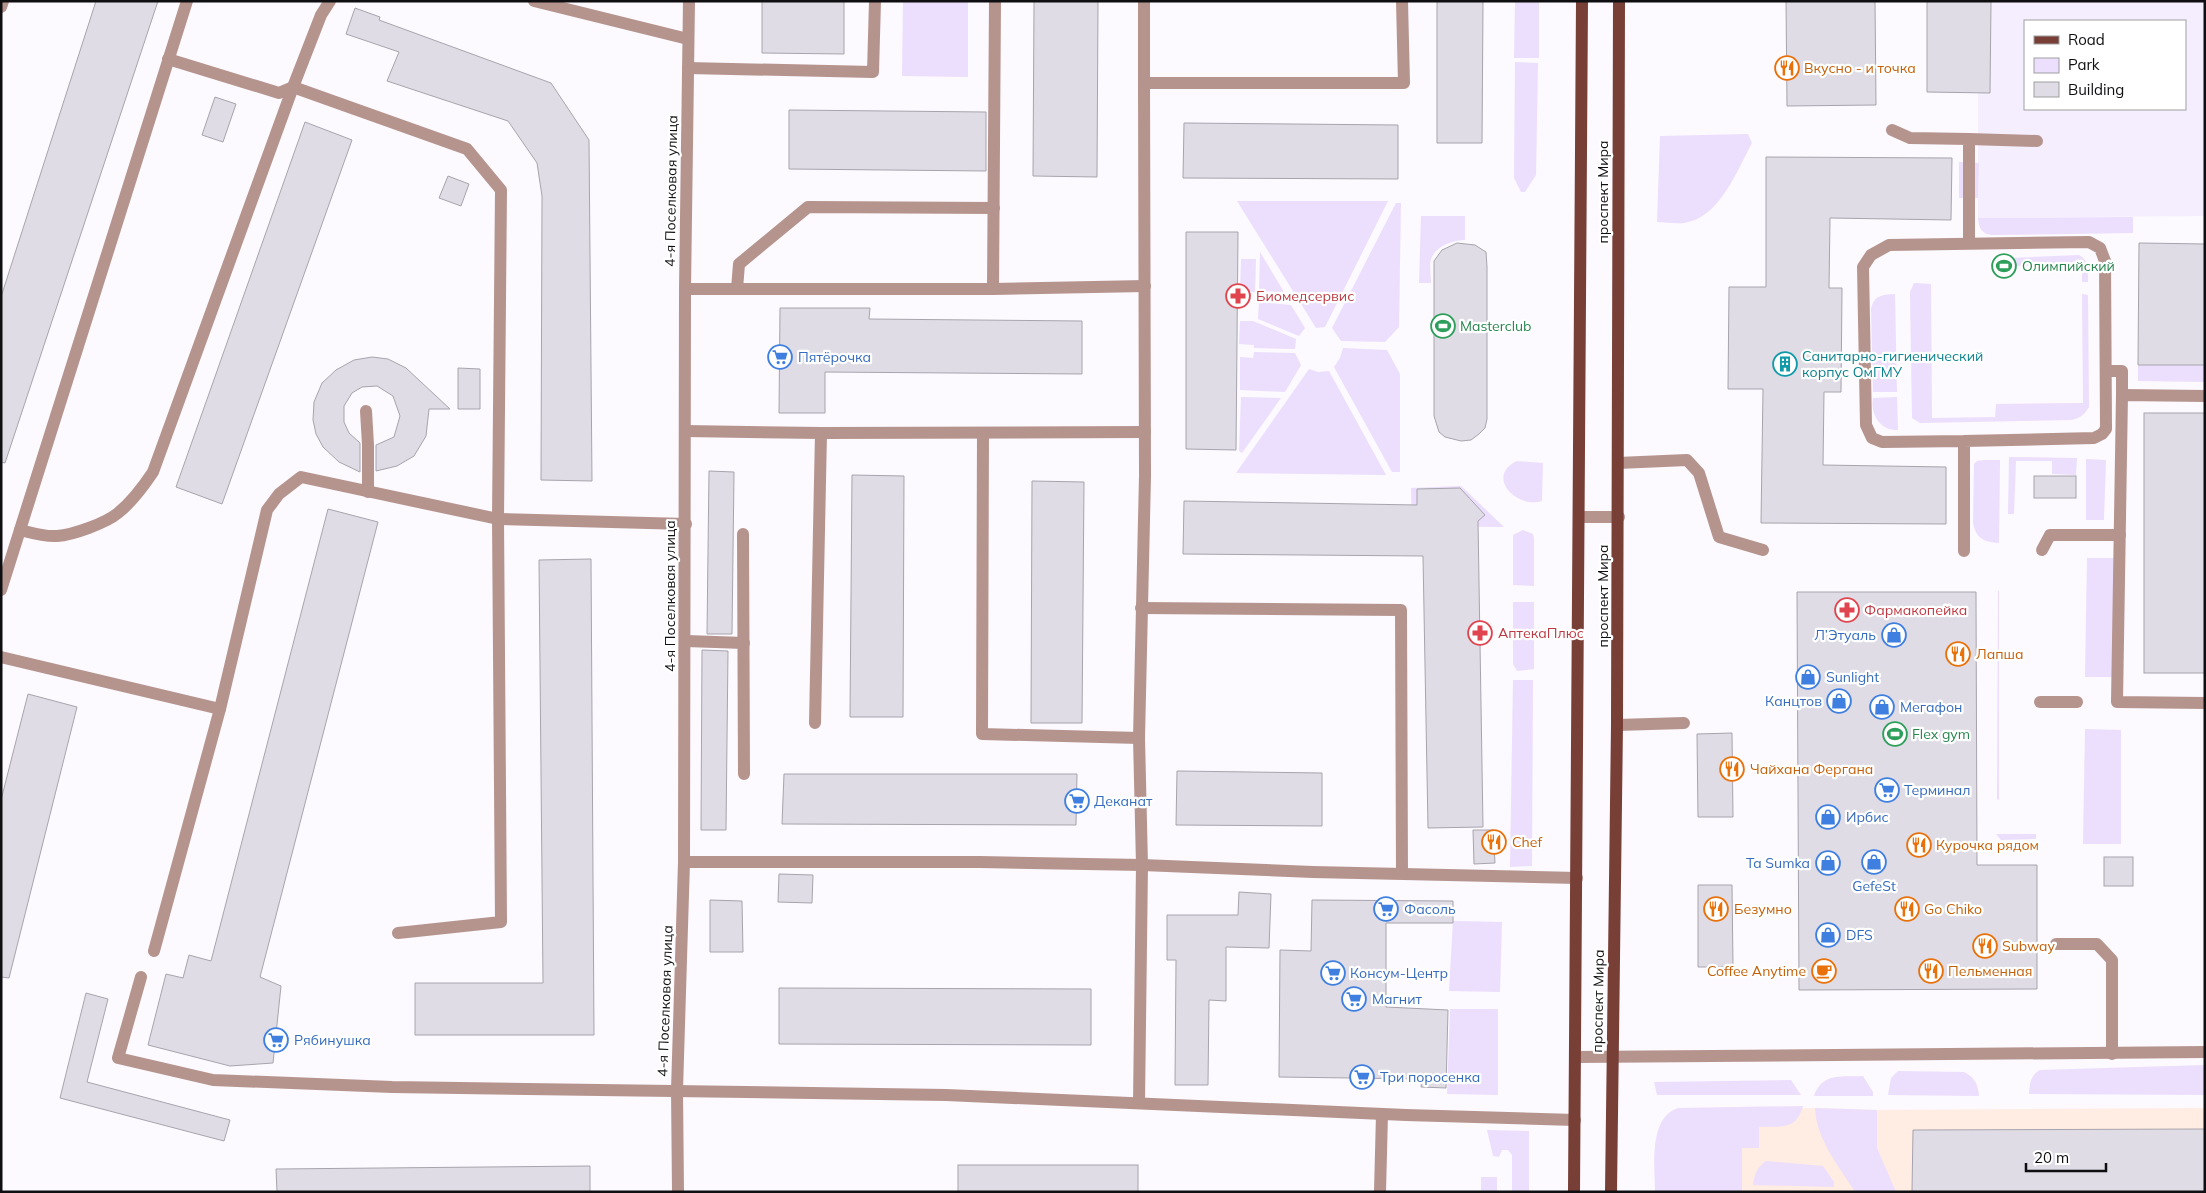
<svg xmlns="http://www.w3.org/2000/svg" width="2206" height="1193" font-family="Mulish,sans-serif">
	<style>
		.built { fill: #f5eefe; fill-rule: evenodd }
		.education { fill: #ffece3 }
		.green { fill: #ecdefd }
		.building { fill: #dfdce5; stroke: #a8a4ad }
		.lines { fill: none; stroke-linecap: round; stroke-linejoin: round }
		.minor { stroke: #b6948e; stroke-width: 12 }
		.major { stroke: #783f37; stroke-width: 12 }
		.labels { text-anchor: middle; stroke-width: 4.5; stroke-linejoin: round; paint-order: stroke }
		.food-label { font-size: 14px; fill: #c56008; stroke: #fff; text-anchor: start }
		.street-label { font-size: 14px; fill: #0f0e11; stroke: #fff }
		.leisure-label { font-size: 14px; fill: #27864d; stroke: #fff; text-anchor: start }
		.health-label { font-size: 14px; fill: #be3a42; stroke: #fff; text-anchor: start }
		.culture-label { font-size: 14px; fill: #0d838f; stroke: #fff; text-anchor: start }
		.shop-label { font-size: 14px; fill: #366cbe; stroke: #fff; text-anchor: start }
	</style>
	<rect width="100%" height="100%" fill="#fcf9ff"/>
	<path class="built" d="M 1927,1 L 2205,1 L 2205,216 L 1978,218 L 1978,93 L 1927,92 ZM 2025,21 L 2185,21 L 2185,109 L 2025,109 Z"/>
	<path class="education" d="M 1815,1108 L 1877,1110 L 2205,1108 L 2205,1192 L 1676,1192 L 1676,1111 Z"/>
	<g class="green">
		<path d="M 903,1 L 968,1 L 968,77 L 902,76 Z"/>
		<path d="M 1515,1 L 1539,1 L 1539,58 L 1514,58 Z"/>
		<path d="M 1515,62 L 1538,63 L 1536,175 L 1525,192 L 1521,192 L 1514,178 Z"/>
		<path d="M 1748,134 L 1752,143 C 1737,170 1720,218 1684,223 C 1675,224 1665,222 1657,222 L 1660,136 Z"/>
		<path d="M 1959,162 L 1979,163 L 1978,198 L 1959,198 Z"/>
		<path d="M 1237,201 L 1388,201 L 1325,327 L 1316,328 Z"/>
		<path d="M 1396,203 L 1401,203 L 1399,327 L 1385,342 L 1341,341 L 1332,328 Z"/>
		<path d="M 1421,216 L 1465,216 L 1465,240 C 1453,240 1435,246 1431,259 C 1429,265 1431,276 1431,283 L 1419,283 Z"/>
		<path d="M 2133,217 L 2133,233 L 1992,235 C 1982,234 1979,229 1978,218 Z"/>
		<path d="M 1260,252 L 1284,292 L 1259,291 Z"/>
		<path d="M 2079,255 C 2090,261 2088,271 2088,282 L 2082,282 L 2082,266 L 2007,266 L 2008,258 Z"/>
		<path d="M 1241,259 L 1256,259 L 1255,292 L 1240,291 Z"/>
		<path d="M 1914,283 L 1931,284 L 1932,418 L 1995,417 L 1996,404 L 2083,403 L 2082,294 L 2088,295 L 2089,407 C 2084,415 2081,418 2071,420 L 1920,423 L 1912,418 L 1910,292 Z"/>
		<path d="M 1895,294 L 1897,392 L 1873,392 L 1871,309 C 1874,295 1882,295 1895,294 Z"/>
		<path d="M 1259,302 L 1291,305 L 1305,328 L 1299,336 L 1258,319 Z"/>
		<path d="M 1240,321 L 1253,321 L 1296,339 L 1295,349 L 1254,348 L 1254,345 L 1239,344 Z"/>
		<path d="M 1343,348 L 1387,350 L 1400,374 L 1400,472 L 1392,472 L 1334,367 L 1340,358 Z"/>
		<path d="M 1254,352 L 1295,353 L 1301,365 L 1285,392 L 1240,390 L 1240,357 L 1253,358 Z"/>
		<path d="M 2138,365 L 2205,365 L 2205,382 L 2138,381 Z"/>
		<path d="M 1309,369 L 1318,372 L 1329,371 L 1386,475 L 1236,473 Z"/>
		<path d="M 1241,397 L 1281,398 L 1242,453 L 1239,451 Z"/>
		<path d="M 1897,397 L 1898,430 C 1880,431 1870,414 1873,398 Z"/>
		<path d="M 2009,457 L 2077,458 L 2076,475 L 2052,474 L 2052,461 L 2016,461 L 2014,514 L 2008,514 Z"/>
		<path d="M 2086,459 L 2106,460 L 2104,520 L 2086,520 Z"/>
		<path d="M 1984,460 L 2000,460 L 1999,543 C 1983,542 1976,538 1973,523 L 1974,464 L 1977,461 Z"/>
		<path d="M 1517,461 L 1543,463 L 1542,501 C 1516,509 1485,476 1517,461 Z"/>
		<path d="M 1461,486 L 1504,527 L 1412,526 L 1411,488 Z"/>
		<path d="M 1523,530 L 1533,534 L 1534,538 L 1534,586 L 1513,585 L 1513,535 Z"/>
		<path d="M 2087,558 L 2115,558 L 2114,677 L 2085,677 Z"/>
		<path d="M 1998,591 L 1999,591 L 1999,800 L 1997,799 Z"/>
		<path d="M 1513,602 L 1534,602 L 1534,669 L 1517,671 L 1513,664 Z"/>
		<path d="M 1513,680 L 1533,680 L 1532,866 L 1510,867 Z"/>
		<path d="M 2085,729 L 2121,730 L 2121,844 L 2083,844 Z"/>
		<path d="M 1996,834 L 2036,834 L 2036,839 L 2001,840 Z"/>
		<path d="M 1453,921 L 1502,922 L 1500,992 L 1449,991 Z"/>
		<path d="M 1450,1009 L 1498,1009 L 1498,1095 L 1447,1094 Z"/>
		<path d="M 2205,1065 L 2205,1095 L 2029,1094 C 2030,1083 2030,1076 2040,1070 Z"/>
		<path d="M 1898,1071 L 1964,1072 C 1975,1078 1978,1084 1979,1096 L 1888,1095 L 1891,1078 Z"/>
		<path d="M 1863,1076 L 1873,1092 L 1873,1096 L 1814,1096 C 1822,1072 1842,1077 1863,1076 Z"/>
		<path d="M 1791,1080 L 1801,1095 L 1657,1095 L 1654,1082 Z"/>
		<path d="M 1803,1106 C 1796,1131 1780,1126 1759,1127 L 1759,1148 L 1742,1148 L 1742,1192 L 1655,1192 C 1655,1167 1648,1118 1678,1108 Z"/>
		<path d="M 1815,1108 L 1877,1110 L 1877,1148 L 1896,1192 L 1855,1192 C 1839,1166 1816,1139 1815,1108 Z"/>
		<path d="M 1487,1130 L 1529,1131 L 1529,1192 L 1512,1192 L 1512,1155 L 1508,1150 L 1502,1150 L 1499,1157 L 1493,1156 Z"/>
		<path d="M 1766,1161 L 1823,1166 L 1834,1182 L 1834,1187 L 1753,1185 C 1754,1175 1757,1167 1766,1161 Z"/>
		<rect x="1481" y="1177" width="16" height="15"/>
	</g>
	<g class="building">
		<path d="M 96,1 L 158,1 L 5,463 L 1,462 L 1,297 Z"/>
		<path d="M 762,1 L 844,1 L 844,54 L 762,53 Z"/>
		<path d="M 1034,1 L 1098,1 L 1097,177 L 1033,176 Z"/>
		<path d="M 1437,1 L 1483,1 L 1482,143 L 1437,143 Z"/>
		<path d="M 1786,1 L 1875,1 L 1876,105 L 1787,106 Z"/>
		<path d="M 1927,1 L 1991,1 L 1990,93 L 1927,92 Z"/>
		<path d="M 355,8 L 380,17 L 379,20 L 551,83 L 589,140 L 592,481 L 541,480 L 542,196 L 537,163 L 508,121 L 387,81 L 399,52 L 346,34 Z"/>
		<path d="M 215,97 L 236,104 L 223,142 L 202,135 Z"/>
		<path d="M 789,110 L 986,112 L 986,171 L 789,169 Z"/>
		<path d="M 305,122 L 352,140 L 222,504 L 176,487 Z"/>
		<path d="M 1184,123 L 1398,125 L 1398,179 L 1183,178 Z"/>
		<path d="M 1766,157 L 1952,158 L 1951,220 L 1830,218 L 1829,288 L 1842,288 L 1841,392 L 1824,392 L 1823,465 L 1946,467 L 1946,524 L 1761,523 L 1763,389 L 1728,389 L 1729,287 L 1766,287 Z"/>
		<path d="M 448,176 L 469,184 L 461,206 L 439,198 Z"/>
		<path d="M 1186,232 L 1238,232 L 1236,450 L 1186,449 Z"/>
		<path d="M 1457,243 L 1475,245 L 1486,252 L 1487,267 L 1487,419 L 1485,428 L 1479,434 L 1471,440 L 1461,441 L 1445,437 L 1439,432 L 1434,416 L 1434,261 L 1442,250 Z"/>
		<path d="M 2139,243 L 2205,244 L 2205,365 L 2138,365 Z"/>
		<path d="M 780,308 L 870,308 L 869,319 L 1082,321 L 1082,374 L 825,372 L 825,413 L 779,413 Z"/>
		<path d="M 372,357 L 388,359 L 406,368 L 450,409 L 429,409 L 426,436 L 414,456 L 397,466 L 376,471 L 376,445 L 394,437 L 400,416 L 393,396 L 377,386 L 362,387 L 352,393 L 344,406 L 344,422 L 349,433 L 360,443 L 360,472 L 339,462 L 323,447 L 316,434 L 313,420 L 314,402 L 322,383 L 336,370 L 354,360 Z"/>
		<path d="M 458,368 L 480,369 L 480,409 L 458,409 Z"/>
		<rect x="2144" y="413" width="61" height="260"/>
		<path d="M 709,471 L 734,472 L 732,634 L 707,634 Z"/>
		<path d="M 852,475 L 904,476 L 903,717 L 850,717 Z"/>
		<rect x="2034" y="476" width="42" height="22"/>
		<path d="M 1032,481 L 1084,482 L 1082,723 L 1031,723 Z"/>
		<path d="M 1460,488 L 1485,515 L 1478,521 L 1483,827 L 1428,828 L 1423,556 L 1183,554 L 1184,501 L 1417,505 L 1417,489 Z"/>
		<path d="M 328,509 L 378,522 L 260,977 L 281,986 L 273,1063 L 230,1066 L 148,1045 L 166,974 L 183,978 L 189,955 L 211,961 Z"/>
		<path d="M 591,559 L 594,1035 L 415,1035 L 415,983 L 543,983 L 539,560 Z"/>
		<path d="M 1797,592 L 1976,592 L 1977,865 L 2037,865 L 2037,989 L 1799,990 Z"/>
		<path d="M 702,650 L 728,651 L 726,830 L 701,830 Z"/>
		<path d="M 28,694 L 77,707 L 9,978 L 1,977 L 1,800 Z"/>
		<path d="M 1732,733 L 1733,817 L 1698,817 L 1697,734 Z"/>
		<path d="M 1177,771 L 1322,773 L 1322,826 L 1176,825 Z"/>
		<path d="M 784,774 L 1077,774 L 1076,825 L 782,824 Z"/>
		<path d="M 1473,830 L 1493,830 L 1495,863 L 1474,864 Z"/>
		<rect x="2104" y="857" width="29" height="29"/>
		<path d="M 779,874 L 813,875 L 812,903 L 778,902 Z"/>
		<path d="M 1698,885 L 1732,885 L 1733,967 L 1698,967 Z"/>
		<path d="M 1239,892 L 1271,894 L 1269,948 L 1226,947 L 1226,1001 L 1209,1000 L 1208,1085 L 1175,1085 L 1176,960 L 1167,960 L 1167,915 L 1238,915 Z"/>
		<path d="M 710,900 L 742,901 L 743,952 L 710,952 Z"/>
		<path d="M 1312,900 L 1453,901 L 1453,923 L 1386,923 L 1386,1007 L 1448,1010 L 1446,1088 L 1421,1087 L 1422,1079 L 1279,1077 L 1280,950 L 1311,951 Z"/>
		<path d="M 779,988 L 1091,989 L 1091,1045 L 779,1044 Z"/>
		<path d="M 86,993 L 108,999 L 87,1082 L 230,1120 L 224,1141 L 60,1098 Z"/>
		<path d="M 2205,1129 L 2205,1192 L 1912,1192 L 1913,1130 Z"/>
		<rect x="958" y="1165" width="180" height="27"/>
		<path d="M 590,1166 L 590,1192 L 277,1192 L 276,1169 Z"/>
	</g>
	<g class="lines">
		<g class="minor">
			<path d="M 534,1 L 688,39"/>
			<path d="M 1144,1 L 1144,83 L 1404,83 L 1402,1"/>
			<path d="M 1,7 L 3,1"/>
			<path d="M 168,59 L 279,93 L 293,87 L 467,149 L 501,190 L 498,519 L 501,922 L 398,933"/>
			<path d="M 688,68 L 873,72 L 875,1"/>
			<path d="M 1892,130 L 1910,138 L 1969,139 L 1969,242"/>
			<path d="M 1969,139 L 2037,141"/>
			<path d="M 685,289 L 993,289 L 1145,286"/>
			<path d="M 737,289 L 739,264 L 808,207 L 994,208"/>
			<path d="M 993,289 L 995,1"/>
			<path d="M 2106,371 L 2122,371 L 2122,395"/>
			<path d="M 2205,396 L 2122,395 L 2117,702 L 2205,703"/>
			<path d="M 366,411 L 368,445 L 368,492"/>
			<path d="M 685,431 L 821,433 L 1145,432"/>
			<path d="M 983,433 L 982,734 L 1139,738"/>
			<path d="M 1618,463 L 1687,460 L 1699,473 L 1719,537 L 1763,550"/>
			<path d="M 1579,517 L 1619,517"/>
			<path d="M 20,530 C 32,533 45,537 57,536 C 73,535 106,523 118,513 C 133,501 143,487 153,472 L 293,87 L 321,15 L 330,1"/>
			<path d="M 743,534 L 744,774"/>
			<path d="M 2042,550 L 2050,535 L 2120,535"/>
			<path d="M 1964,551 L 1964,441 L 1882,442 L 1872,438 L 1866,425 L 1863,267 L 1871,255 L 1889,245 L 2089,242 L 2100,248 L 2105,261 L 2106,429 L 2102,434 L 2094,438 L 1964,441"/>
			<path d="M 1,590 L 187,1"/>
			<path d="M 1141,608 L 1401,610 L 1402,873"/>
			<path d="M 686,641 L 744,643"/>
			<path d="M 1,657 L 220,709"/>
			<path d="M 2040,702 L 2077,702"/>
			<path d="M 815,723 L 821,433"/>
			<path d="M 1617,725 L 1684,723"/>
			<path d="M 684,862 L 980,862 L 1142,865 L 1313,872 L 1577,878"/>
			<path d="M 2056,944 L 2097,944 L 2112,960 L 2112,1054"/>
			<path d="M 154,951 L 220,709 L 267,510 L 279,494 L 301,477 L 498,519 L 686,524"/>
			<path d="M 141,977 L 118,1058 L 213,1080 L 392,1087 L 946,1095 L 1406,1115 L 1575,1120"/>
			<path d="M 1576,1057 L 2205,1052"/>
			<path d="M 1139,1103 L 1142,865 L 1139,738 L 1145,476 L 1144,83"/>
			<path d="M 678,1192 L 677,1090 L 684,862 L 685,289 L 689,1"/>
			<path d="M 1380,1192 L 1382,1114"/>
		</g>
		<g class="major">
			<path d="M 1574,1192 L 1582,1"/>
			<path d="M 1611,1192 L 1617,725 L 1619,1"/>
		</g>
	</g>
	<defs>
		<g id="restaurant-ring" transform="scale(1.25)"><circle r="9.5" fill="#fff" stroke="#e8710a" stroke-width="1.5"/><path d="M-5-6h1v4h1v-4h1v4h1v-4h1v5L-1.5 .5V6h-2V.5L-5-1ZM5-6V6H3V1.5H1.5Q1.5-4 5-6Z" fill="#e8710a"/></g>
		<g id="stadium-ring" transform="scale(1.25)"><circle r="9.5" fill="#fff" stroke="#2e9e5b" stroke-width="1.5"/><path d="M0-5a6.5 5 0 1 0 0 10a6.5 5 0 1 0 0-10ZM-3.5-1.8h7v3.6h-7Z" fill="#2e9e5b"/></g>
		<g id="pharmacy-ring" transform="scale(1.25)"><circle r="9.5" fill="#fff" stroke="#e0444e" stroke-width="1.5"/><path d="M-2-6h4v4h4v4h-4v4h-4v-4h-4v-4h4Z" fill="#e0444e"/></g>
		<g id="supermarket-ring" transform="scale(1.25)"><circle r="9.5" fill="#fff" stroke="#3f7fe0" stroke-width="1.5"/><path d="M-6-5.5h2.5l.6 2H6L4.5 2H-2.5L-4.4-4H-6ZM-1.5 3.2a1.3 1.3 0 1 0 .1 0ZM3 3.2a1.3 1.3 0 1 0 .1 0Z" fill="#3f7fe0"/></g>
		<g id="building-ring" transform="scale(1.25)"><circle r="9.5" fill="#fff" stroke="#0f9aa8" stroke-width="1.5"/><path d="M-4-6H4V6H1V3H-1V6H-4ZM-2.5-4.3h1.7v1.8h-1.7ZM.8-4.3h1.7v1.8H.8ZM-2.5-1h1.7V.8h-1.7ZM.8-1h1.7V.8H.8Z" fill="#0f9aa8"/></g>
		<g id="shop-ring" transform="scale(1.25)"><circle r="9.5" fill="#fff" stroke="#3f7fe0" stroke-width="1.5"/><path d="M-5-2.5h2.3a2.7 3.5 0 0 1 5.4 0H5L5.5 6h-11ZM-1.5-2.5h3a1.5 2.3 0 0 0-3 0Z" fill="#3f7fe0"/></g>
		<g id="cafe-ring" transform="scale(1.25)"><circle r="9.5" fill="#fff" stroke="#e8710a" stroke-width="1.5"/><path d="M-5.5-4.5H6V0H3Q3 3.5 0 3.5H-2.5Q-5.5 3.5-5.5 0ZM3-3.2v2h1.7v-2ZM-6 4.5H4V6H-6Z" fill="#e8710a"/></g>
	</defs>
	<g fill-rule="evenodd">
		<use href="#restaurant-ring" x="1787" y="68"/>
		<use href="#stadium-ring" x="2004" y="266"/>
		<use href="#pharmacy-ring" x="1238" y="296"/>
		<use href="#stadium-ring" x="1443" y="326"/>
		<use href="#supermarket-ring" x="780" y="357"/>
		<use href="#building-ring" x="1785" y="364"/>
		<use href="#pharmacy-ring" x="1847" y="610"/>
		<use href="#pharmacy-ring" x="1480" y="633"/>
		<use href="#shop-ring" x="1894" y="635"/>
		<use href="#restaurant-ring" x="1958" y="654"/>
		<use href="#shop-ring" x="1808" y="677"/>
		<use href="#shop-ring" x="1839" y="701"/>
		<use href="#shop-ring" x="1882" y="707"/>
		<use href="#stadium-ring" x="1895" y="734"/>
		<use href="#restaurant-ring" x="1732" y="769"/>
		<use href="#supermarket-ring" x="1887" y="790"/>
		<use href="#supermarket-ring" x="1077" y="801"/>
		<use href="#shop-ring" x="1828" y="817"/>
		<use href="#restaurant-ring" x="1494" y="842"/>
		<use href="#restaurant-ring" x="1919" y="845"/>
		<use href="#shop-ring" x="1874" y="862"/>
		<use href="#shop-ring" x="1828" y="863"/>
		<use href="#supermarket-ring" x="1386" y="909"/>
		<use href="#restaurant-ring" x="1716" y="909"/>
		<use href="#restaurant-ring" x="1907" y="909"/>
		<use href="#shop-ring" x="1828" y="935"/>
		<use href="#restaurant-ring" x="1985" y="946"/>
		<use href="#cafe-ring" x="1824" y="971"/>
		<use href="#restaurant-ring" x="1931" y="971"/>
		<use href="#supermarket-ring" x="1333" y="973"/>
		<use href="#supermarket-ring" x="1354" y="999"/>
		<use href="#supermarket-ring" x="276" y="1040"/>
		<use href="#supermarket-ring" x="1362" y="1077"/>
	</g>
	<g class="labels">
		<g class="food-label">
			<text x="1804" y="73">Вкусно - и точка</text>
			<text x="1976" y="659">Лапша</text>
			<text x="1750" y="774">Чайхана Фергана</text>
			<text x="1512" y="847">Chef</text>
			<text x="1936" y="850">Курочка рядом</text>
			<text x="1734" y="914">Безумно</text>
			<text x="1924" y="914">Go Chiko</text>
			<text x="2002" y="951">Subway</text>
			<text x="1806" y="976" text-anchor="end">Coffee Anytime</text>
			<text x="1948" y="976">Пельменная</text>
		</g>
		<g class="street-label">
			<text transform="translate(671 191) rotate(-89)" y="5">4-я Поселковая улица</text>
			<text transform="translate(1603 192) rotate(-90)" y="5">проспект Мира</text>
			<text transform="translate(670 596) rotate(-90)" y="5">4-я Поселковая улица</text>
			<text transform="translate(1603 596) rotate(-90)" y="5">проспект Мира</text>
			<text transform="translate(665 1001) rotate(-88)" y="5">4-я Поселковая улица</text>
			<text transform="translate(1598 1001) rotate(-89)" y="5">проспект Мира</text>
		</g>
		<g class="leisure-label">
			<text x="2022" y="271">Олимпийский</text>
			<text x="1460" y="331">Masterclub</text>
			<text x="1912" y="739">Flex gym</text>
		</g>
		<g class="health-label">
			<text x="1256" y="301">Биомедсервис</text>
			<text x="1864" y="615">Фармакопейка</text>
			<text x="1498" y="638">АптекаПлюс</text>
		</g>
		<g class="culture-label">
			<text x="1802" y="361">Санитарно-гигиенический<tspan x="1802" dy="16">корпус ОмГМУ</tspan></text>
		</g>
		<g class="shop-label">
			<text x="798" y="362">Пятёрочка</text>
			<text x="1876" y="640" text-anchor="end">Л’Этуаль</text>
			<text x="1826" y="682">Sunlight</text>
			<text x="1822" y="706" text-anchor="end">Канцтов</text>
			<text x="1900" y="712">Мегафон</text>
			<text x="1904" y="795">Терминал</text>
			<text x="1094" y="806">Деканат</text>
			<text x="1846" y="822">Ирбис</text>
			<text x="1810" y="868" text-anchor="end">Ta Sumka</text>
			<text x="1874" y="891" text-anchor="middle">GefeSt</text>
			<text x="1404" y="914">Фасоль</text>
			<text x="1846" y="940">DFS</text>
			<text x="1350" y="978">Консум-Центр</text>
			<text x="1372" y="1004">Магнит</text>
			<text x="294" y="1045">Рябинушка</text>
			<text x="1380" y="1082">Три поросенка</text>
		</g>
	</g>
	<rect width="2206" height="1193" fill="none" stroke="#0f0e11" stroke-width="5"/>
	<rect x="2024" y="20" width="162" height="90" fill="#ffffff" stroke="#9f9fa0"/>
	<rect x="2034" y="36" width="25" height="8" fill="#783f37" stroke="#9f9fa0"/>
	<text x="2068" y="45" font-size="15" fill="#0f0e11">Road</text>
	<rect x="2034" y="58" width="25" height="15" fill="#ecdefd" stroke="#9f9fa0"/>
	<text x="2068" y="70" font-size="15" fill="#0f0e11">Park</text>
	<rect x="2034" y="82" width="25" height="15" fill="#dfdce5" stroke="#9f9fa0"/>
	<text x="2068" y="95" font-size="15" fill="#0f0e11">Building</text>
	<path d="M2026 1163v8h80v-8" fill="none" stroke="#0f0e11" stroke-width="2.5"/>
	<text x="2034" y="1163" font-size="15" fill="#0f0e11" stroke="#ffffff" stroke-width="4" paint-order="stroke">20 m</text>
</svg>
